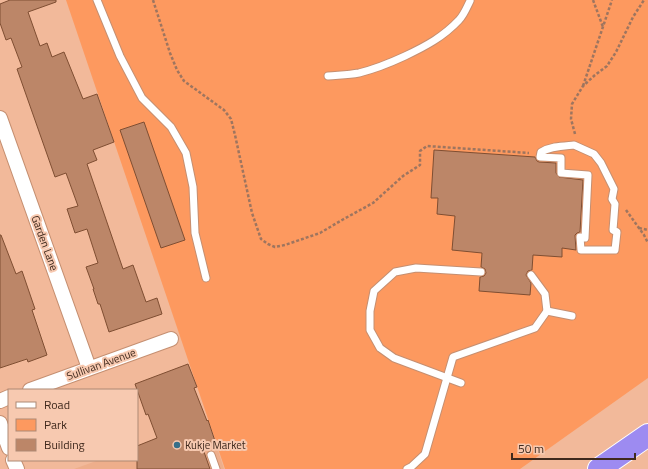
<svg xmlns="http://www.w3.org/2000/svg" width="648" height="469" font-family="'Titillium Web',sans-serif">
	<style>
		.built { fill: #eeae8b }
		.green { fill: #fd995f }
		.building { fill: #bc8668; stroke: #7f4e32 }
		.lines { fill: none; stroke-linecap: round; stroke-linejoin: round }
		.lane-casing { stroke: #c58f71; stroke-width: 9 }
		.street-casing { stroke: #c58f71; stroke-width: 16 }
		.highway-casing { stroke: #fff; stroke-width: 24 }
		.path { stroke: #9e755f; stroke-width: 2.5; stroke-dasharray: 3 2; stroke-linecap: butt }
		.lane { stroke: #fff; stroke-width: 7 }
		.street { stroke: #fff; stroke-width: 14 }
		.highway { stroke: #9d8bf1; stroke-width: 22 }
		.poi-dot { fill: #376f89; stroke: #f7c9b0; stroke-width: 1.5 }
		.labels { text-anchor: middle; stroke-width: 4; stroke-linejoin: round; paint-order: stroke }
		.street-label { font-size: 11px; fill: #3f291d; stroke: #f7c9b0 }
		.poi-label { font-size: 11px; fill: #3f291d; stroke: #f7c9b0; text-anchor: start }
	</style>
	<rect width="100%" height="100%" fill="#f2b99a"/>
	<path class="built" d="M 208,420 L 224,469 L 74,469 L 99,460 L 137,460 L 137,446 Z"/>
	<path class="green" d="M 66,0 L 648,0 L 648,378 L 520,469 L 225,469 Z"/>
	<g class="building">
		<path d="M 10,0 L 56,0 L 56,2 L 28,12 L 40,46 L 47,43 L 52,57 L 64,52 L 83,99 L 97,94 L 114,142 L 93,150 L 97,160 L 87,164 L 123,269 L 133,265 L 146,302 L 157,298 L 162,314 L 109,332 L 100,304 L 98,304 L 93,289 L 94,289 L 86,267 L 98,263 L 87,229 L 75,233 L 67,209 L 78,206 L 66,173 L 55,177 L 17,69 L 22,67 L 11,38 L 6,40 L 0,23 L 0,4 Z"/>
		<path d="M 144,122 L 185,240 L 161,248 L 120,130 Z"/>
		<path d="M 434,150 L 535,157 L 537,161 L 539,162 L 556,163 L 556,173 L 559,177 L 583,180 L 580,232 L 577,233 L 575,235 L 576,250 L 562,248 L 562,257 L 533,255 L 532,270 L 528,271 L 526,275 L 531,283 L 530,295 L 479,291 L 480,277 L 484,276 L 486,273 L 485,269 L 481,267 L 482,253 L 452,250 L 455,216 L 437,214 L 438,198 L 431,198 Z"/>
		<path d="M 0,235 L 1,235 L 16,274 L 22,271 L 35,309 L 32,310 L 47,355 L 28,362 L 27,359 L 0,368 Z"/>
		<path d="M 188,364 L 197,387 L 194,388 L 207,421 L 208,420 L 216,444 L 203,449 L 210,469 L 137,469 L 137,446 L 157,438 L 148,414 L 146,415 L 135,384 Z"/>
	</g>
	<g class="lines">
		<g class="lane-casing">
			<g id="lane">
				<path d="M 97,0 L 120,56 L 142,98 L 171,127 L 186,153 L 193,187 L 195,233 L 206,278"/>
				<path d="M 328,76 C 338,75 348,75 359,73 C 375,69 390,63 405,56 C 426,46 443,37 459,20 C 464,15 467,7 470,1"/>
				<path d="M 574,145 L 594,154 L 601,163 L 614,189 L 612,199 L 615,204 L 613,230 L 617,232 L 615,250 L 581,250 L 580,237 L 585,238 L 588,175 L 561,173 L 561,158 L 540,157 L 541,152 C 551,146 563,146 574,145 Z"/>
				<path d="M 547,311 L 572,316"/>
				<path d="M 461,383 L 394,358 L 380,348 L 370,330 L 370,311 L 374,291 L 395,272 L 416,268 L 481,272"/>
				<path d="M 211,455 L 216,469"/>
				<path d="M 407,469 L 411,467 L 425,454 L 453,357 L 535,328 L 547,311 L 545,294 L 531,275"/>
			</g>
		</g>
		<g class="street-casing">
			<g id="street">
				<path d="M 0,118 L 89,368"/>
				<path d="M 30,390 L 171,339"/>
				<path d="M 0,401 L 9,397"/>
				<path d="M 0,423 L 9,448"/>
				<path d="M 13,460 L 17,469"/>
			</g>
		</g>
		<g class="highway-casing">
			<path id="highway" d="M 599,469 L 648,435"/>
		</g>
		<g class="path">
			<path d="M 153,0 L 170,53 L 177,70 L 184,81 L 224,110 L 231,119 L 235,135 L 252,213 L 261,239 L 268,244 L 275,247 L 285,245 L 320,233 L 342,220 L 373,203 L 403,176 L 420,165 L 420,151 L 427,146 L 529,153"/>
			<path d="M 593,0 L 603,27"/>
			<path d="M 583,86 L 612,0"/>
			<path d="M 575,134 L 571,119 L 572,104 L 583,86 L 595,75 L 607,66 L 616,52 L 633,17 L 644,0"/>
			<path d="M 626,210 L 644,235 L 648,243"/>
			<path d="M 639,228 L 648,230"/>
		</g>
		<use href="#lane" class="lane"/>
		<use href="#street" class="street"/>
		<use href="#highway" class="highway"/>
	</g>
	<circle class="poi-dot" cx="177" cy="445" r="4"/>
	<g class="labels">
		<g class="street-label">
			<text transform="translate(45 243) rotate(70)" y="4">Garden Lane</text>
			<text transform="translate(101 364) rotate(-20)" y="4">Sullivan Avenue</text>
		</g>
		<g class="poi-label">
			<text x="185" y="449">Kukje Market</text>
		</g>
	</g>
	<rect x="8" y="389" width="130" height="72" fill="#f7c9b0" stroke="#ad8975"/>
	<rect x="16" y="402" width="20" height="6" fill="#ffffff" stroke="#ad8975"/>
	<text x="44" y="409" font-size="12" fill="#3f291d">Road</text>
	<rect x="16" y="419" width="20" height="12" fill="#fd995f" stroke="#ad8975"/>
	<text x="44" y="429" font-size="12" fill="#3f291d">Park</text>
	<rect x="16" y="439" width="20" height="12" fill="#bc8668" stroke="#ad8975"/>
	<text x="44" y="449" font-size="12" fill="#3f291d">Building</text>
	<path d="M512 453v6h123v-6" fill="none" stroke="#3f291d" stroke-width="2"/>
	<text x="518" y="453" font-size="12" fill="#3f291d" stroke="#f7c9b0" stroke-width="3" paint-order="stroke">50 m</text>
</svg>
